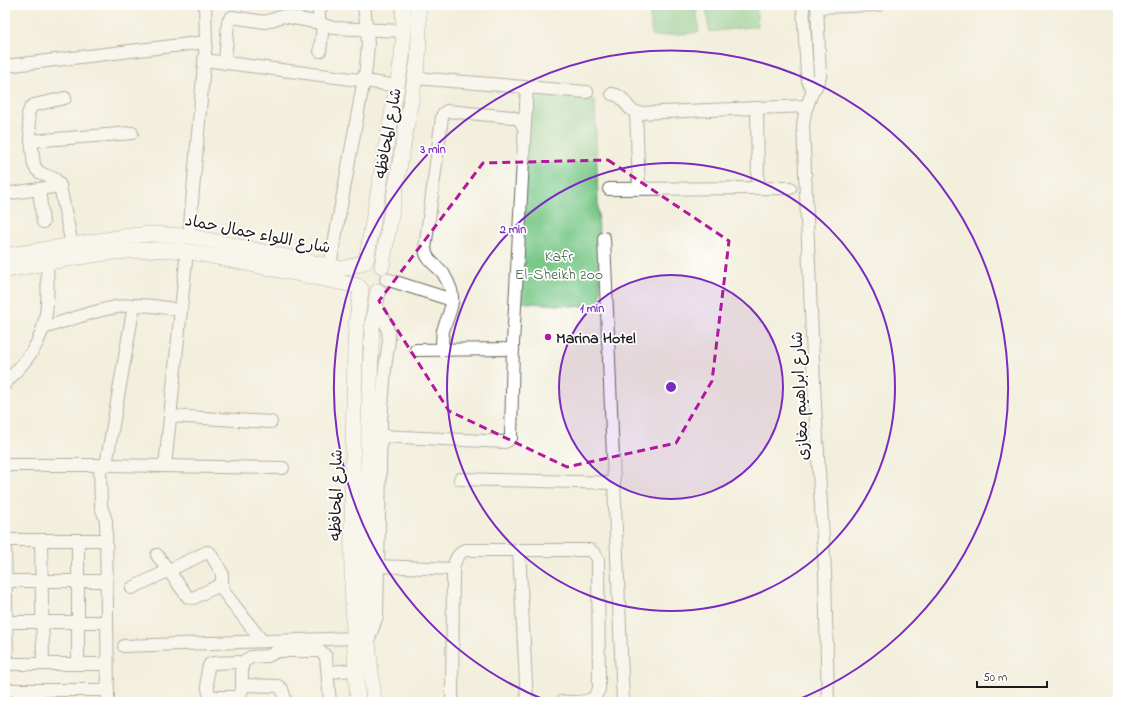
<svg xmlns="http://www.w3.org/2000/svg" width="1123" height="707" font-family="'Indie Flower','Playpen Sans Arabic',sans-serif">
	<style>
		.green { fill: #79c787; stroke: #4a7252 }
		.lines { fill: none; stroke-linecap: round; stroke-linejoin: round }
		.minor-casing { stroke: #676660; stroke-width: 14 }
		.major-casing { stroke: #676660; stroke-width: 16 }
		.minor { stroke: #fff; stroke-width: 12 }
		.major { stroke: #fff; stroke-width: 15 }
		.marked { fill: none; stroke: #b5179e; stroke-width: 3; stroke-dasharray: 8 5; stroke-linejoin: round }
		.ring { fill: none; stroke: #7b2cbf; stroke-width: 2 }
		.poi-dot { fill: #b5179e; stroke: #fff; stroke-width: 1.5 }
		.labels { text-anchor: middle; stroke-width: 3.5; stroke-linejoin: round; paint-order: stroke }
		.street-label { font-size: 16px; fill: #1c1c1c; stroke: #fff }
		.park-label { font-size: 16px; fill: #416047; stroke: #fff }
		.poi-label { font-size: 16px; font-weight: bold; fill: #1c1c1c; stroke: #fff; text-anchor: start }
		.centre { fill: #7b2cbf; stroke: #fff; stroke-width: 2 }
		.ring-label { font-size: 12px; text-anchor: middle; font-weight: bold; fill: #7b2cbf; stroke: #fff; stroke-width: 3.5; stroke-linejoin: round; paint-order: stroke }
	</style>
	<rect width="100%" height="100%" fill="#fff"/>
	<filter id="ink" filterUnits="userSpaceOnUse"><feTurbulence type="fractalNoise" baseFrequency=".025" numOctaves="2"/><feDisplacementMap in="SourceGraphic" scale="8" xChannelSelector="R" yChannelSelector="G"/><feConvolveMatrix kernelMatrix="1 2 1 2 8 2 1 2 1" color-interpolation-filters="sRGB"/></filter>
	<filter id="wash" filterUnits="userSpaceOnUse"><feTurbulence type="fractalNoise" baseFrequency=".012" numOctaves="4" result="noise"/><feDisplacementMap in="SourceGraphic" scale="16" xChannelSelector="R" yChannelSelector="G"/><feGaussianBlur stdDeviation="0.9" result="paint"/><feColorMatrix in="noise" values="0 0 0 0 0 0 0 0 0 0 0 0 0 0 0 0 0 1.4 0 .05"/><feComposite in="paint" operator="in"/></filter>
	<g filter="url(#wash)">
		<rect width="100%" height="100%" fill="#f3efdd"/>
		<g class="green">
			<path d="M 649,5 L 696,5 L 699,32 L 652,37 Z"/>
			<path d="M 706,5 L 756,5 L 758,26 L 709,32 Z"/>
			<path d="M 528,95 L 595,100 L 601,308 L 517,302 Z"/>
		</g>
	</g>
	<g filter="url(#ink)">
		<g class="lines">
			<g class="minor-casing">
				<g id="minor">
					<path d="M 803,5 L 807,75 L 808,81 L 813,90"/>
					<path d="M 817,5 L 820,76 L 816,87 L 813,90 L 805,112 L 803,125 L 815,406 L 825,572 L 828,702"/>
					<path d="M 817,7 L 879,5"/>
					<path d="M 319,23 L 319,10 L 323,5"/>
					<path d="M 320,51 L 323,25"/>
					<path d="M 204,60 L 359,80 L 397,86"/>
					<path d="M 225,63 L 228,22 L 230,19 L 232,17 L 265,22 L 283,16 L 315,22 L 333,28 L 404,31"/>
					<path d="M 5,66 L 206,42"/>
					<path d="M 415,78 L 587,92"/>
					<path d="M 612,94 C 627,96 624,110 639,113 L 807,106"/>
					<path d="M 65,98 L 34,105 L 31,107 L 28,114 L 34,165 C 40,179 55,173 60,186 L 72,245"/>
					<path d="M 757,108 L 758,188"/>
					<path d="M 636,112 L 639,189"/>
					<path d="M 31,141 L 132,133"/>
					<path d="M 39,189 L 43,222"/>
					<path d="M 609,189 L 790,188"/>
					<path d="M 5,194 L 60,186"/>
					<path d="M 189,236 L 206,42 L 205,5"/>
					<path d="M 604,238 L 623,702"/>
					<path d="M 330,266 L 366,68 L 368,43 L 364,5"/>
					<path d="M 386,279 L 452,300"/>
					<path d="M 44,328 C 72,319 103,307 133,305 C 149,304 165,308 181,310"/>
					<path d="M 416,350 L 513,349"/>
					<path d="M 442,350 C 442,343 442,337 443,331 C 447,317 455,305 451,290 C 449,284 446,278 443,273 C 436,265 426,260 425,249 L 442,117 L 443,114 L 447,111 L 512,117 L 520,120 L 524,128"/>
					<path d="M 5,384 C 14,374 23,364 31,353 C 50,326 48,294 47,263"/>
					<path d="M 170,416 L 271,422"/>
					<path d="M 381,436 L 505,442 L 509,440 L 511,438 L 513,343 L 527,87"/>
					<path d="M 5,465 L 106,465 L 283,468"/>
					<path d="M 100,465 L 101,506 L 106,521 L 108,702"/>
					<path d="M 106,465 L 134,305"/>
					<path d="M 165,466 L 187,251"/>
					<path d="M 460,479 L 614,483"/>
					<path d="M 5,540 L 7,664"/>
					<path d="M 5,540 L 106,540"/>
					<path d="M 41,540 L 43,663"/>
					<path d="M 78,540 L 78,664"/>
					<path d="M 519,550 L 527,702"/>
					<path d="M 157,555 L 188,597 L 193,598 L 222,584"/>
					<path d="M 378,566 L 453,569"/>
					<path d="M 5,581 L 106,581"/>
					<path d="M 132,588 L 207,552 L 210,553 L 222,573 L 222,584 L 224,592 L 262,641"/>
					<path d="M 5,622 L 107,622"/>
					<path d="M 369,638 L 377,616 L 381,421 L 385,368 L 389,340 L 388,331 L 386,324 L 383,317 L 375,306"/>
					<path d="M 124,646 L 354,638"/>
					<path d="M 237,662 L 241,663 L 242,667 L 242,690 L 240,695 L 236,697 L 215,697 L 211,696 C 206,691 206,670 210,664 L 214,663 Z"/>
					<path d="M 241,663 L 251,657 L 268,656 L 278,651 L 318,651 L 323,653 L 326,657 L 330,702"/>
					<path d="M 5,664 L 107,664"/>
					<path d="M 328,672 L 356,670"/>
					<path d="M 242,685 L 278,686 L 282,689 L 286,702"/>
					<path d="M 5,690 L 108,690"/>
					<path d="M 452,702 L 453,569 C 455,560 457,555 465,550 L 590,550 L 595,554 L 598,559 L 599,689 C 593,706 576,701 561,702"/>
				</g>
			</g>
			<g class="major-casing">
				<g id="major">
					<path d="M 5,256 L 130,236 L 150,234 L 189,236 L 338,268 L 346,268 L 361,263"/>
					<path d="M 366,261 L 402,58 L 404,31 L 403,5"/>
					<path d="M 382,266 L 418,60 L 419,36 L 418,5"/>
					<path d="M 5,270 C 65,260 126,245 187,251 L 358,286"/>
					<path d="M 358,702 C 355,660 353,617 352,575 C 351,499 354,424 355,348 L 356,328 L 361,289"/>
					<path d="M 374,702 L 368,643 L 365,571 L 371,349 L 372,329 L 378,291"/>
				</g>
			</g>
			<use href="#minor" class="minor"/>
			<use href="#major" class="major"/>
		</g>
	</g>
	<path d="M0 0H1123V707H0ZM 608,160 L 729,241 L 712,381 L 676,443 L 567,467 L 449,411 L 379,301 L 483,163 Z" fill="#f3efdd" fill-opacity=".55" fill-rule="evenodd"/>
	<path class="marked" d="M 608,160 L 729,241 L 712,381 L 676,443 L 567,467 L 449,411 L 379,301 L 483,163 Z"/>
	<circle cx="671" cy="387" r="112" fill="#7b2cbf" fill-opacity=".12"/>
	<g class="ring">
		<circle cx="671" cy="387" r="112"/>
		<circle cx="671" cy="387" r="224"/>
		<path d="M550 702A337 337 0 1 1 792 702"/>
	</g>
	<circle class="poi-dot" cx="548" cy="337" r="4"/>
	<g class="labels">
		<g class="street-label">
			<text transform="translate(387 133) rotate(-80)" y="6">شارع المحافظه</text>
			<text transform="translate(258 233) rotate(11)" y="6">شارع اللواء جمال حماد</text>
			<text transform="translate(799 396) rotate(-93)" y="6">شارع ابراهيم مغازى</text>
			<text transform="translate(335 495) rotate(-89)" y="6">شارع المحافظه</text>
		</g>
		<g class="park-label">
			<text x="559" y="261">Kafr<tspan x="559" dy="18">El-Sheikh zoo</tspan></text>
		</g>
		<g class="poi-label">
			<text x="556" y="343">Marina Hotel</text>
		</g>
	</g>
	<circle cx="671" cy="387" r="6" class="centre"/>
	<g class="ring-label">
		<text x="433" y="153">3 min</text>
		<text x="513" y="233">2 min</text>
		<text x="592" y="312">1 min</text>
	</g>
	<rect width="1123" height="707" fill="none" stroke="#fff" stroke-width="20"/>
	<path d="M977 681v6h70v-6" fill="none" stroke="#1c1c1c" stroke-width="2"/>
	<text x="983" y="681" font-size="12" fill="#1c1c1c" stroke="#ffffff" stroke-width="3" paint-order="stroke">50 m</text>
</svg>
